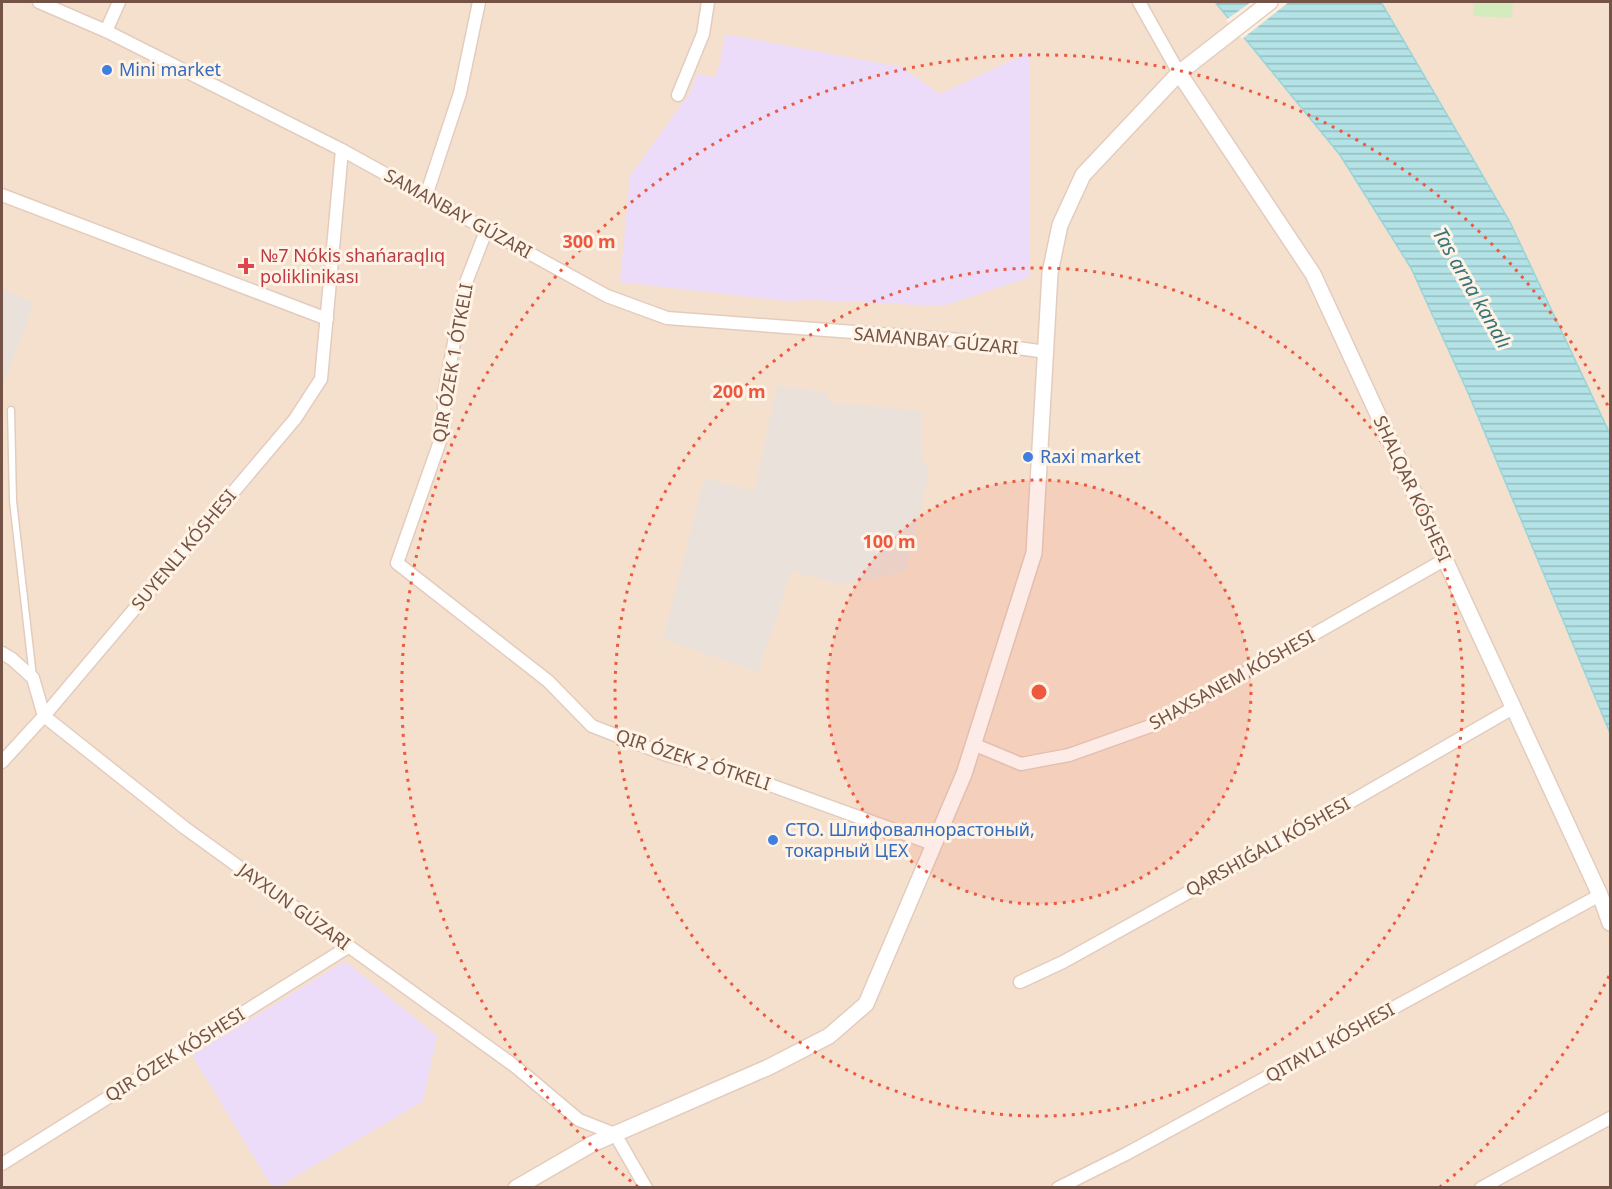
<svg xmlns="http://www.w3.org/2000/svg" width="1612" height="1189" font-family="'Noto Sans',sans-serif">
	<style>
		.residential { fill: #f5e0cd }
		.industrial { fill: #ebe1db }
		.education { fill: #ecdcf9 }
		.grass { fill: #d3ebbd }
		.water { fill: url(#water-rules); stroke: #99d4d9; stroke-width: 1.5 }
		.pier { fill: #fdefdf }
		.lines { fill: none; stroke-linecap: round; stroke-linejoin: round }
		.service-casing { stroke: #e3ccbe; stroke-width: 9 }
		.minor-casing { stroke: #e3ccbe; stroke-width: 15 }
		.tertiary-casing { stroke: #e3ccbe; stroke-width: 18 }
		.service { stroke: #fff; stroke-width: 6 }
		.minor { stroke: #fff; stroke-width: 12 }
		.tertiary { stroke: #fff; stroke-width: 15 }
		.ring { fill: none; stroke: #ed583e; stroke-width: 3; stroke-dasharray: 3 6 }
		.shop-dot { fill: #3f7fe0; stroke: #fff3e6; stroke-width: 2 }
		.health-dot { fill: #e0444e; stroke: #fff3e6; stroke-width: 2 }
		.labels { text-anchor: middle; stroke-width: 6; stroke-linejoin: round; paint-order: stroke }
		.shop-label { font-size: 18px; fill: #366cbe; stroke: #fff3e6; text-anchor: start }
		.street-label { font-size: 18px; fill: #745346; stroke: #fff3e6 }
		.health-label { font-size: 18px; fill: #be3a42; stroke: #fff3e6; text-anchor: start }
		.water-label { font-size: 20px; font-style: italic; fill: #3a757b; stroke: #fff3e6 }
		.centre { fill: #ed583e; stroke: #fff3e6; stroke-width: 3 }
		.ring-label { font-size: 18px; text-anchor: middle; font-weight: bold; fill: #ed583e; stroke: #fff3e6; stroke-width: 6; stroke-linejoin: round; paint-order: stroke }
	</style>
	<defs>
		<pattern id="water-rules" width="6" height="5" patternUnits="userSpaceOnUse" patternTransform="scale(1.5)"><rect width="6" height="5" fill="#b3e3e7"/><path d="M0 2.5h6" fill="none" stroke="#96bbbd"/></pattern>
	</defs>
	<rect width="100%" height="100%" fill="#fdefdf"/>
	<path class="residential" d="M 2,2 L 1610,2 L 1610,1187 L 2,1188 Z"/>
	<g class="industrial">
		<path d="M 2,288 L 33,302 L 28,320 L 2,387 Z"/>
		<path d="M 777,385 L 827,393 L 827,402 L 922,411 L 921,456 L 929,474 L 906,571 L 842,585 L 791,571 L 782,602 L 758,672 L 663,639 L 704,478 L 754,491 Z"/>
	</g>
	<g class="education">
		<path d="M 725,34 L 901,67 L 940,94 L 1029,52 L 1030,277 L 943,306 L 813,300 L 786,301 L 620,282 L 630,176 L 689,94 L 697,74 L 715,77 L 720,63 Z"/>
		<path d="M 345,961 L 437,1036 L 423,1101 L 278,1187 L 272,1187 L 192,1055 Z"/>
	</g>
	<path class="grass" d="M 1474,2 L 1513,2 L 1512,18 L 1473,16 Z"/>
	<path class="water" d="M 1215,2 L 1381,2 L 1510,222 L 1610,434 L 1610,733 L 1469,395 L 1411,268 L 1340,155 Z"/>
	<path class="pier" d="M 1251,2 L 1289,2 L 1242,39 L 1226,20 Z"/>
	<g class="lines">
		<g class="service-casing">
			<path id="service" d="M 11,410 L 13,501 L 33,677"/>
		</g>
		<g class="minor-casing">
			<g id="minor">
				<path d="M 39,2 L 106,31 L 342,150 L 607,296 L 667,318 L 960,340 L 1046,352"/>
				<path d="M 1139,2 L 1179,73"/>
				<path d="M 106,31 L 119,2"/>
				<path d="M 678,95 L 703,34 L 708,2"/>
				<path d="M 2,195 L 327,319"/>
				<path d="M 426,196 L 460,93 L 479,2"/>
				<path d="M 486,231 L 465,285 L 444,395 L 444,430 L 397,563 L 548,681 L 592,726 L 667,755 L 737,773 L 933,844"/>
				<path d="M 2,653 L 12,659 L 33,678 L 44,716 L 185,828 L 516,1067 L 579,1120 L 615,1134 L 646,1188"/>
				<path d="M 973,744 L 1021,764 L 1069,755 L 1156,724 L 1444,560"/>
				<path d="M 2,762 L 44,716 L 295,419 L 321,379 L 342,150"/>
				<path d="M 1020,982 L 1063,962 L 1331,813 L 1513,708"/>
				<path d="M 2,1164 L 348,947"/>
				<path d="M 1058,1188 L 1126,1154 L 1600,895"/>
				<path d="M 1481,1188 L 1610,1118"/>
			</g>
		</g>
		<g class="tertiary-casing">
			<g id="tertiary">
				<path d="M 1179,73 L 1313,274 L 1600,895 L 1610,923"/>
				<path d="M 516,1188 L 592,1144 L 769,1067 L 829,1036 L 866,1004 L 964,774 L 1034,553 L 1050,273 L 1060,225 L 1083,175 L 1179,73 L 1270,2"/>
			</g>
		</g>
		<use href="#service" class="service"/>
		<use href="#minor" class="minor"/>
		<use href="#tertiary" class="tertiary"/>
	</g>
	<circle cx="1039" cy="692" r="212" fill="#ed583e" fill-opacity=".12"/>
	<g class="ring">
		<circle cx="1039" cy="692" r="212"/>
		<circle cx="1039" cy="692" r="424"/>
		<path d="M1609 976A637 637 0 0 1 1440 1187M638 1187A637 637 0 1 1 1609 408"/>
	</g>
	<g class="shop-dot">
		<circle cx="107" cy="70" r="6"/>
		<circle cx="1028" cy="457" r="6"/>
		<circle cx="773" cy="840" r="6"/>
	</g>
	<path class="health-dot" d="M243 257h6v6h6v6h-6v6h-6v-6h-6v-6h6z"/>
	<g class="labels">
		<g class="shop-label">
			<text x="119" y="76">Mini market</text>
			<text x="1040" y="463">Raxi market</text>
			<text x="785" y="836">СТО. Шлифовалнорастоный,<tspan x="785" dy="21">токарный ЦЕХ</tspan></text>
		</g>
		<g class="street-label">
			<text transform="translate(458 214) rotate(29)" y="6">SAMANBAY GÚZARI</text>
			<text transform="translate(936 341) rotate(5)" y="6">SAMANBAY GÚZARI</text>
			<text transform="translate(453 363) rotate(-80)" y="6">QIR ÓZEK 1 ÓTKELI</text>
			<text transform="translate(1412 489) rotate(65)" y="6">SHALQAR KÓSHESI</text>
			<text transform="translate(184 550) rotate(-50)" y="6">SUYENLI KÓSHESI</text>
			<text transform="translate(1232 680) rotate(-29)" y="6">SHAXSANEM KÓSHESI</text>
			<text transform="translate(693 760) rotate(18)" y="6">QIR ÓZEK 2 ÓTKELI</text>
			<text transform="translate(1268 847) rotate(-29)" y="6">QARSHIǴALI KÓSHESI</text>
			<text transform="translate(294 907) rotate(36)" y="6">JAYXUN GÚZARI</text>
			<text transform="translate(1330 1043) rotate(-29)" y="6">QITAYLI KÓSHESI</text>
			<text transform="translate(175 1055) rotate(-32)" y="6">QIR ÓZEK KÓSHESI</text>
		</g>
		<g class="health-label">
			<text x="260" y="262">№7 Nókis shańaraqlıq<tspan x="260" dy="21">poliklinikası</tspan></text>
		</g>
		<g class="water-label">
			<text transform="translate(1472 288) rotate(60)" y="7">Tas arna kanalı</text>
		</g>
	</g>
	<circle cx="1039" cy="692" r="9" class="centre"/>
	<g class="ring-label">
		<text x="589" y="248">300 m</text>
		<text x="739" y="398">200 m</text>
		<text x="889" y="548">100 m</text>
	</g>
	<rect width="1612" height="1189" fill="none" stroke="#745346" stroke-width="6"/>
</svg>
